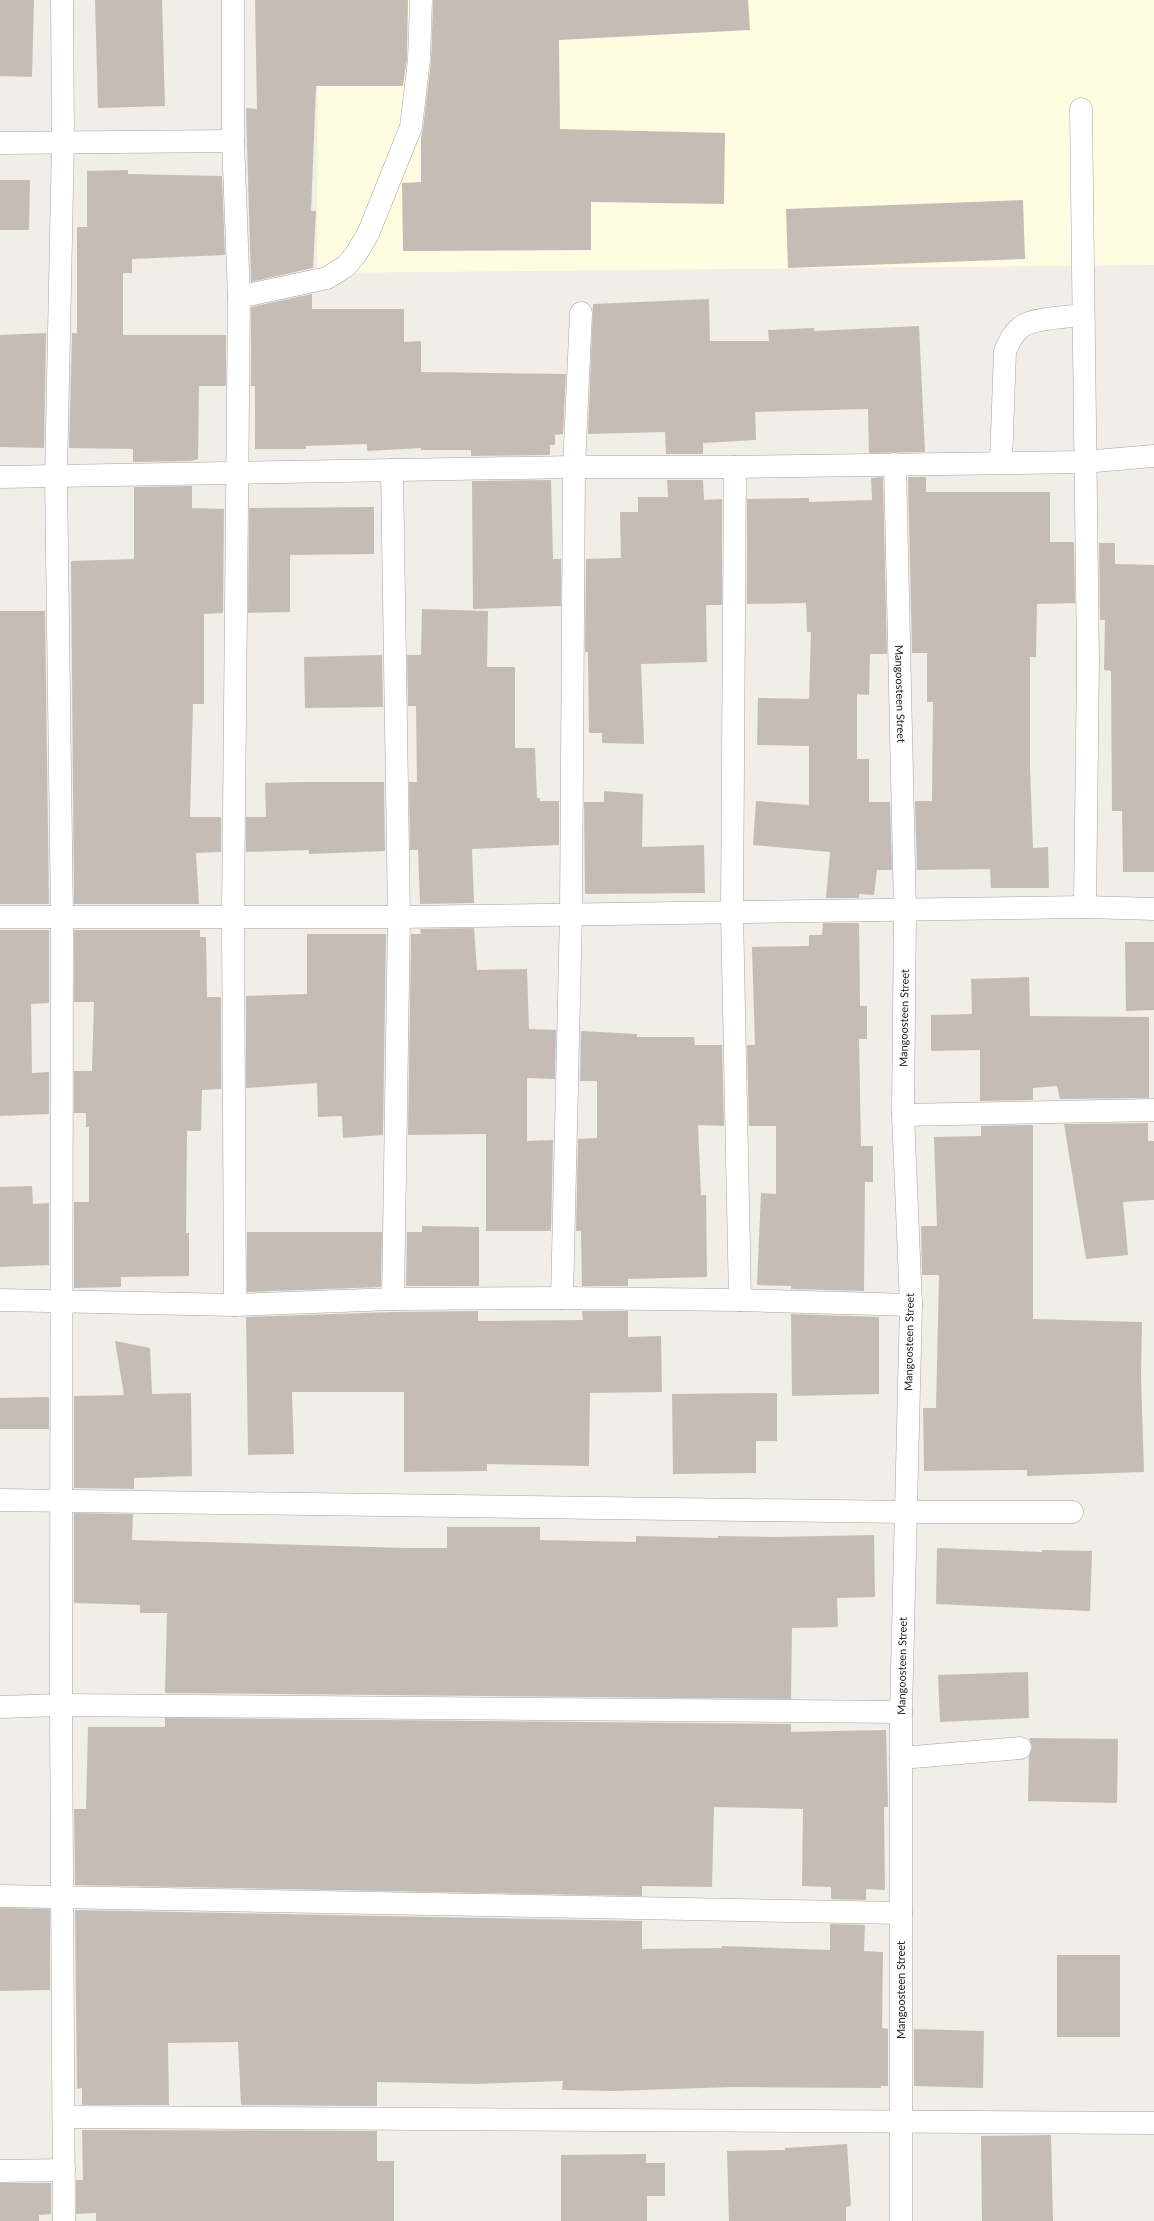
<svg xmlns="http://www.w3.org/2000/svg" width="1154" height="2221" font-family="Lato,sans-serif">
	<style>
		.education { fill: #fffce2 }
		.building { fill: #c6bcb6 }
		.lines { fill: none; stroke-linecap: round; stroke-linejoin: round }
		.minor-casing { stroke: #a5a5a5; stroke-width: 23 }
		.minor { stroke: #fff; stroke-width: 22 }
		.labels { text-anchor: middle; stroke-width: 3; stroke-linejoin: round; paint-order: stroke }
		.street-label { font-size: 11px; fill: #212121; stroke: #fff }
	</style>
	<rect width="100%" height="100%" fill="#f1ede7"/>
	<path class="education" d="M 318,0 L 1154,0 L 1154,265 L 317,273 Z"/>
	<g class="building">
		<path d="M 0,0 L 34,0 L 32,77 L 0,76 Z"/>
		<path d="M 95,0 L 162,0 L 165,106 L 98,108 Z"/>
		<path d="M 255,0 L 408,0 L 407,59 L 403,86 L 316,86 L 311,211 L 316,211 L 313,268 L 251,282 L 246,108 L 257,109 Z"/>
		<path d="M 433,0 L 748,0 L 750,30 L 559,40 L 560,129 L 725,133 L 724,204 L 591,202 L 591,250 L 403,251 L 402,183 L 421,182 L 421,137 L 423,128 L 431,61 Z"/>
		<path d="M 128,170 L 128,174 L 222,176 L 225,255 L 132,259 L 132,273 L 123,273 L 123,335 L 226,335 L 226,386 L 199,386 L 198,459 L 191,461 L 133,462 L 133,449 L 69,448 L 72,333 L 77,333 L 77,227 L 87,227 L 87,171 Z"/>
		<path d="M 0,180 L 30,180 L 29,230 L 0,230 Z"/>
		<path d="M 1023,200 L 1025,259 L 788,268 L 786,209 Z"/>
		<path d="M 312,294 L 312,309 L 404,309 L 404,342 L 421,341 L 421,372 L 566,374 L 563,434 L 555,435 L 555,445 L 550,445 L 550,455 L 471,456 L 471,450 L 421,450 L 421,448 L 367,451 L 367,444 L 306,446 L 306,449 L 255,449 L 255,386 L 251,386 L 251,307 Z"/>
		<path d="M 709,299 L 710,341 L 769,341 L 768,330 L 814,328 L 814,331 L 919,326 L 925,452 L 869,453 L 868,409 L 755,412 L 756,440 L 703,443 L 703,454 L 666,454 L 665,432 L 588,434 L 593,304 Z"/>
		<path d="M 46,333 L 44,448 L 0,447 L 0,335 Z"/>
		<path d="M 883,477 L 887,654 L 870,654 L 869,695 L 857,694 L 857,759 L 869,759 L 869,802 L 890,802 L 892,870 L 877,870 L 874,895 L 859,894 L 859,898 L 826,898 L 830,852 L 753,845 L 756,801 L 809,805 L 809,746 L 757,745 L 758,698 L 809,699 L 811,632 L 807,632 L 806,603 L 747,604 L 747,499 L 809,498 L 809,502 L 872,500 L 871,478 Z"/>
		<path d="M 908,477 L 926,477 L 926,492 L 1050,492 L 1050,542 L 1074,542 L 1075,603 L 1037,604 L 1036,657 L 1030,657 L 1030,767 L 1033,848 L 1048,847 L 1049,888 L 991,888 L 990,869 L 917,870 L 915,801 L 932,801 L 933,702 L 927,702 L 927,653 L 912,653 Z"/>
		<path d="M 551,480 L 553,559 L 561,559 L 561,606 L 473,609 L 472,481 Z"/>
		<path d="M 667,480 L 703,480 L 704,500 L 722,499 L 722,605 L 706,605 L 707,662 L 641,664 L 644,744 L 602,743 L 602,733 L 589,733 L 588,652 L 585,652 L 586,559 L 621,558 L 620,512 L 638,512 L 638,497 L 668,497 Z"/>
		<path d="M 192,486 L 192,508 L 224,509 L 223,613 L 204,614 L 204,704 L 193,704 L 190,817 L 221,817 L 221,852 L 196,853 L 199,904 L 74,904 L 71,561 L 134,559 L 134,487 Z"/>
		<path d="M 374,507 L 374,554 L 290,555 L 290,612 L 248,613 L 249,508 Z"/>
		<path d="M 1099,543 L 1115,543 L 1115,564 L 1154,565 L 1154,872 L 1123,872 L 1122,811 L 1112,811 L 1111,671 L 1104,670 L 1105,620 L 1100,620 Z"/>
		<path d="M 422,609 L 488,611 L 487,667 L 515,667 L 515,748 L 535,748 L 537,798 L 540,798 L 540,801 L 559,801 L 559,845 L 472,849 L 474,903 L 420,904 L 418,850 L 410,850 L 409,782 L 417,782 L 416,706 L 408,706 L 407,655 L 421,655 Z"/>
		<path d="M 0,611 L 45,611 L 49,904 L 0,904 Z"/>
		<path d="M 382,655 L 383,707 L 305,708 L 304,657 Z"/>
		<path d="M 303,782 L 384,782 L 385,851 L 309,854 L 309,850 L 246,852 L 246,817 L 266,817 L 265,783 Z"/>
		<path d="M 604,791 L 643,794 L 642,847 L 704,845 L 705,893 L 585,894 L 584,802 L 604,802 Z"/>
		<path d="M 823,923 L 859,923 L 860,1006 L 867,1006 L 867,1039 L 859,1039 L 861,1146 L 873,1146 L 873,1182 L 865,1182 L 864,1291 L 791,1289 L 791,1286 L 757,1285 L 761,1193 L 776,1194 L 776,1126 L 749,1126 L 747,1045 L 755,1045 L 752,947 L 809,946 L 809,935 L 822,935 Z"/>
		<path d="M 474,928 L 477,970 L 527,969 L 529,1029 L 556,1030 L 555,1079 L 527,1078 L 527,1141 L 553,1140 L 551,1231 L 486,1231 L 486,1134 L 408,1135 L 411,934 L 421,934 L 420,929 Z"/>
		<path d="M 0,930 L 49,930 L 49,1003 L 31,1004 L 32,1073 L 49,1072 L 49,1114 L 0,1116 Z"/>
		<path d="M 74,930 L 200,930 L 200,937 L 206,937 L 207,997 L 221,997 L 221,1089 L 202,1090 L 201,1131 L 187,1131 L 186,1233 L 189,1233 L 189,1276 L 121,1277 L 121,1287 L 74,1288 L 74,1202 L 89,1202 L 89,1127 L 86,1127 L 86,1113 L 74,1113 L 74,1071 L 92,1071 L 94,1002 L 74,1002 Z"/>
		<path d="M 307,934 L 386,934 L 383,1135 L 343,1138 L 342,1116 L 318,1117 L 317,1083 L 246,1088 L 246,996 L 307,994 Z"/>
		<path d="M 1125,942 L 1154,942 L 1154,1010 L 1126,1011 Z"/>
		<path d="M 1029,977 L 1030,1016 L 1149,1017 L 1149,1098 L 1060,1099 L 1057,1086 L 1033,1088 L 1033,1100 L 980,1101 L 980,1050 L 931,1051 L 931,1015 L 972,1014 L 971,979 Z"/>
		<path d="M 581,1031 L 637,1034 L 637,1037 L 694,1037 L 695,1045 L 722,1045 L 724,1126 L 698,1125 L 701,1195 L 706,1195 L 707,1277 L 628,1279 L 628,1286 L 582,1286 L 581,1231 L 576,1231 L 578,1139 L 597,1138 L 597,1081 L 580,1081 Z"/>
		<path d="M 1148,1123 L 1148,1141 L 1154,1141 L 1154,1200 L 1123,1202 L 1128,1255 L 1086,1259 L 1064,1124 Z"/>
		<path d="M 1033,1125 L 1033,1319 L 1142,1322 L 1141,1377 L 1144,1472 L 1027,1476 L 1027,1470 L 924,1471 L 923,1408 L 936,1408 L 939,1275 L 922,1275 L 921,1226 L 937,1226 L 934,1137 L 981,1136 L 981,1126 Z"/>
		<path d="M 32,1186 L 33,1204 L 49,1203 L 49,1265 L 0,1267 L 0,1187 Z"/>
		<path d="M 422,1226 L 479,1227 L 479,1286 L 406,1286 L 407,1232 L 422,1232 Z"/>
		<path d="M 247,1232 L 382,1232 L 381,1287 L 247,1292 Z"/>
		<path d="M 478,1311 L 478,1321 L 583,1320 L 582,1311 L 628,1311 L 628,1337 L 661,1336 L 662,1392 L 590,1393 L 589,1466 L 487,1464 L 487,1471 L 404,1472 L 404,1392 L 292,1392 L 294,1454 L 248,1455 L 246,1317 L 393,1312 Z"/>
		<path d="M 791,1314 L 879,1317 L 879,1394 L 792,1396 Z"/>
		<path d="M 115,1341 L 150,1348 L 152,1394 L 191,1393 L 192,1476 L 134,1478 L 134,1489 L 74,1488 L 74,1396 L 124,1395 Z"/>
		<path d="M 777,1393 L 777,1441 L 756,1441 L 756,1473 L 673,1474 L 672,1394 Z"/>
		<path d="M 49,1397 L 49,1429 L 0,1429 L 0,1398 Z"/>
		<path d="M 74,1513 L 133,1514 L 132,1540 L 406,1548 L 447,1548 L 447,1527 L 540,1527 L 540,1540 L 636,1542 L 636,1536 L 718,1538 L 718,1536 L 773,1537 L 874,1535 L 875,1597 L 837,1598 L 838,1627 L 792,1628 L 791,1699 L 165,1693 L 167,1613 L 140,1613 L 140,1605 L 74,1603 Z"/>
		<path d="M 937,1548 L 1042,1552 L 1042,1550 L 1092,1551 L 1090,1611 L 936,1604 Z"/>
		<path d="M 1028,1672 L 1029,1718 L 940,1722 L 938,1675 Z"/>
		<path d="M 165,1718 L 791,1724 L 791,1732 L 886,1730 L 888,1807 L 884,1807 L 885,1890 L 866,1889 L 866,1900 L 831,1899 L 831,1887 L 802,1886 L 803,1809 L 714,1807 L 712,1887 L 642,1886 L 642,1896 L 75,1885 L 74,1809 L 86,1809 L 88,1727 L 165,1727 Z"/>
		<path d="M 1029,1738 L 1118,1739 L 1117,1803 L 1028,1801 L 1029,1756 L 1032,1747 Z"/>
		<path d="M 0,1908 L 50,1909 L 50,1990 L 0,1991 Z"/>
		<path d="M 75,1910 L 642,1921 L 642,1949 L 722,1948 L 722,1946 L 830,1950 L 830,1924 L 865,1925 L 864,1951 L 883,1952 L 882,2028 L 888,2029 L 888,2086 L 881,2086 L 881,2088 L 732,2087 L 613,2091 L 562,2090 L 563,2081 L 474,2084 L 377,2082 L 377,2106 L 241,2105 L 238,2042 L 168,2043 L 169,2105 L 82,2105 L 82,2088 L 77,2089 Z"/>
		<rect x="1057" y="1955" width="63" height="82"/>
		<path d="M 914,2029 L 984,2031 L 983,2088 L 914,2086 Z"/>
		<path d="M 82,2130 L 377,2131 L 377,2161 L 394,2161 L 394,2221 L 96,2221 L 96,2213 L 76,2214 L 76,2180 L 83,2180 Z"/>
		<path d="M 1051,2135 L 1053,2221 L 982,2221 L 981,2136 Z"/>
		<path d="M 847,2144 L 851,2206 L 846,2207 L 846,2221 L 729,2221 L 727,2151 L 785,2150 L 785,2148 Z"/>
		<path d="M 646,2154 L 646,2163 L 665,2163 L 665,2196 L 647,2196 L 647,2221 L 561,2221 L 561,2155 Z"/>
		<path d="M 0,2183 L 51,2183 L 51,2214 L 39,2215 L 39,2221 L 0,2221 Z"/>
	</g>
	<g class="lines">
		<g class="minor-casing">
			<g id="minor">
				<path d="M 62,0 L 63,141 L 56,477 L 62,917 L 61,1705 L 64,2221"/>
				<path d="M 233,0 L 233,141 L 239,297 L 233,916 L 235,1305"/>
				<path d="M 1081,109 L 1088,660 L 1085,907"/>
				<path d="M 0,143 L 233,141"/>
				<path d="M 239,297 L 327,278 L 346,266 L 356,254 L 368,234 L 411,127 L 419,60 L 421,0"/>
				<path d="M 1001,462 L 1005,351 C 1009,343 1012,334 1020,328 C 1031,318 1067,317 1083,315"/>
				<path id="s1" d="M 895,464 L 905,910 L 903,1115 L 911,1305 L 901,1712 L 901,2221"/>
				<path d="M 735,467 L 732,913 L 740,1300"/>
				<path d="M 392,470 L 399,917 L 393,1299"/>
				<path d="M 0,477 L 574,467 L 735,467 L 1084,462 L 1154,456"/>
				<path d="M 0,917 L 399,917 L 1085,907 L 1154,909"/>
				<path d="M 903,1115 L 1154,1110"/>
				<path d="M 562,1298 L 571,914 L 574,467 L 581,313"/>
				<path d="M 0,1300 L 235,1305 L 393,1299 L 562,1298 L 740,1300 L 911,1305"/>
				<path d="M 0,1500 L 905,1512 L 1072,1512"/>
				<path d="M 0,1707 L 61,1705 L 901,1712"/>
				<path d="M 901,1758 L 1020,1748"/>
				<path d="M 0,1896 L 901,1913"/>
				<path d="M 64,2117 L 1154,2123"/>
				<path d="M 0,2171 L 64,2170"/>
			</g>
		</g>
		<use href="#minor" class="minor"/>
	</g>
	<g class="labels">
		<g class="street-label">
			<text dy="4" stroke="none"><textPath href="#s1" startOffset="230">Mangoosteen Street</textPath></text>
			<text transform="translate(904 1018) rotate(-89)" y="4">Mangoosteen Street</text>
			<text transform="translate(909 1342) rotate(-89)" y="4">Mangoosteen Street</text>
			<text transform="translate(902 1666) rotate(-89)" y="4">Mangoosteen Street</text>
			<text transform="translate(901 1990) rotate(-90)" y="4">Mangoosteen Street</text>
		</g>
	</g>
</svg>
